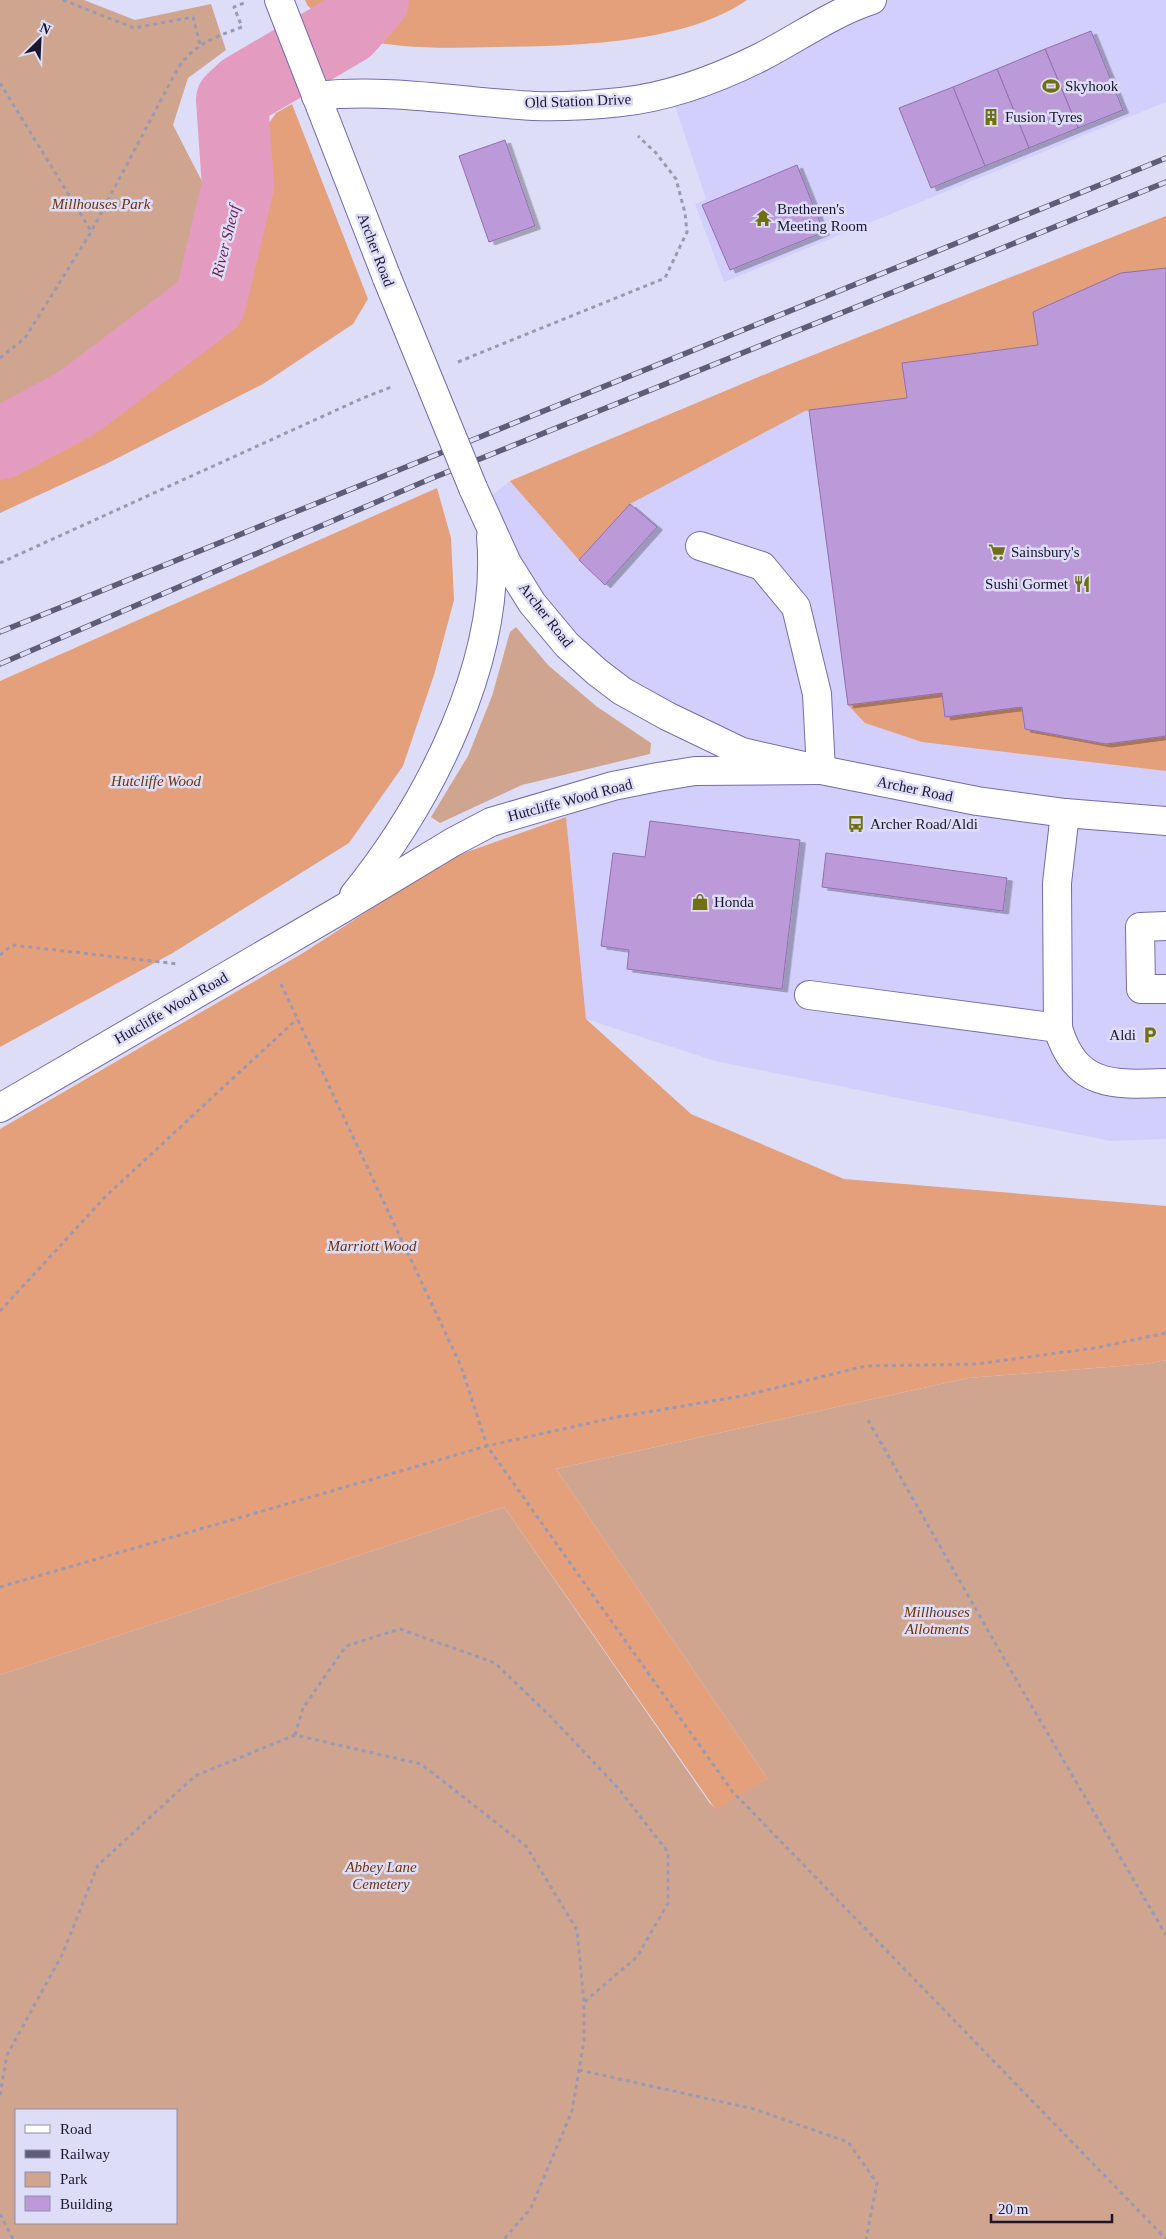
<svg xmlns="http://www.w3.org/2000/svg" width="1166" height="2239" font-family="Georgia,serif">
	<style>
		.built { fill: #d3cffd }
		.green { fill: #d0a58f; fill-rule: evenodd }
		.forest { fill: #e49f7b }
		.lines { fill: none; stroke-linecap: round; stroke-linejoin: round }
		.river { stroke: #e39cbf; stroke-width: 72 }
		.building { fill: #bc9ad9; stroke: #9070ab; filter: url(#shadow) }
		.minor-casing { stroke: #746ca9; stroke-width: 30 }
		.path { stroke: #9a99b3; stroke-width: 3; stroke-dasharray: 4 4; stroke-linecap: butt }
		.minor { stroke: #fff; stroke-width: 28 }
		.rail-casing { stroke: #5f5d76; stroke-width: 5.5 }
		.rail { stroke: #deddf8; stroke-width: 4; stroke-dasharray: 11; stroke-linecap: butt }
		.minor-bridge-casing { stroke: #746ca9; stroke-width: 30; stroke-linecap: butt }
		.minor-bridge { stroke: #fff; stroke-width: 28 }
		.labels { text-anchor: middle; stroke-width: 5; stroke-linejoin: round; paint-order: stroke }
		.poi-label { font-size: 15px; fill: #19162e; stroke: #deddf8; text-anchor: start }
		.street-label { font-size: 15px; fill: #19162e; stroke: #deddf8 }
		.park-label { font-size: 15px; font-style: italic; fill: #703207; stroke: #deddf8 }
		.water-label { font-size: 16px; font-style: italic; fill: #6f1d4d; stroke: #deddf8 }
	</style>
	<defs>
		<filter id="shadow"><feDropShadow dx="5.5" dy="3" stdDeviation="0" flood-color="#0004"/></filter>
	</defs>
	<rect width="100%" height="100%" fill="#deddf8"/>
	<g class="built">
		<path d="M 847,0 L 1166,0 L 1166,102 L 724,282 L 695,204 L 706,199 L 674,103 Z"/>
		<path d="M 1166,216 L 1166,1139 L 1110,1141 L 715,1061 L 586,1019 L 564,800 L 742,752 L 567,645 L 481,504 L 510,481 L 778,369 Z"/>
	</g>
	<g class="green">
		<path d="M 0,0 L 84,0 L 135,20 L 211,4 L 226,50 L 188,78 L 173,125 L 208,193 L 182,287 L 170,304 L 60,378 L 0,410 Z"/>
		<path d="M 516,627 L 548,665 L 596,706 L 651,743 L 650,754 L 522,785 L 440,823 L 431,817 L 468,756 L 492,696 L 510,632 Z"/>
		<path d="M 1166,1360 L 1166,2239 L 0,2239 L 0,1675 L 504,1507 L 709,1802 L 716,1809 L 767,1778 L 556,1469 L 968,1378 L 1145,1364 ZM 16,2110 L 176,2110 L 176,2223 L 16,2223 Z"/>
	</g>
	<g class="forest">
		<path d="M 305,0 L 747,0 C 684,44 572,46 498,47 C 449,48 399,50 351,37 C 336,32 320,16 308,6 Z"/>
		<path d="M 292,104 L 368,299 L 353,324 L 263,384 L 106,464 L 0,513 L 0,465 L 86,422 L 224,316 L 234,302 L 258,199 L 260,136 L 276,113 Z"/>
		<path d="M 1166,216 L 1166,268 L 1033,312 L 1038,345 L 902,363 L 907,398 L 805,411 L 630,504 L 579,560 L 510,481 L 778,369 Z"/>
		<path d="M 437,488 L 451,538 L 454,600 L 434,675 L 403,766 L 349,843 L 171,954 L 0,1047 L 0,681 Z"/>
		<path d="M 942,693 L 946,717 L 1022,707 L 1025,729 L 1106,744 L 1166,736 L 1166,771 L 922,742 L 865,723 L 848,705 Z"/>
		<path d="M 566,817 L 586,1019 L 691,1114 L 844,1179 L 1166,1206 L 1166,1360 L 1145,1364 L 968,1378 L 556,1469 L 767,1778 L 716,1810 L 504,1507 L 0,1675 L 0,1129 L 303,953 L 450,858 Z"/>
	</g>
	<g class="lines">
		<path class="river" d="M 0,444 L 77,403 L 210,303 L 238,186 L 232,100 L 244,89 L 347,29 L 373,0"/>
	</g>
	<g class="building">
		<path d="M 1091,31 L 1123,110 L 1078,128 L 1045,49 Z"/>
		<path d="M 1045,49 L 1078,128 L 1029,148 L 997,69 Z"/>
		<path d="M 997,69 L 1029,148 L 985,166 L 953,87 Z"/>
		<path d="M 953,87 L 985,166 L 931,188 L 899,108 Z"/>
		<path d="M 505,140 L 535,226 L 489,242 L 459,156 Z"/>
		<path d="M 797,165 L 824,232 L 730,270 L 702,205 Z"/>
		<path d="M 1166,268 L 1166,736 L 1106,744 L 1025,729 L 1022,707 L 945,717 L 942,693 L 848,705 L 809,410 L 907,398 L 902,363 L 1038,345 L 1033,312 L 1121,273 Z"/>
		<path d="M 630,504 L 657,527 L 605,585 L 579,560 Z"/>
		<path d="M 650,821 L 800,840 L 782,989 L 627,969 L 629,950 L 601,946 L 613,853 L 645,857 Z"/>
		<path d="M 826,853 L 1007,878 L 1003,911 L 822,887 Z"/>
	</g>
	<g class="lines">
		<g class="minor-casing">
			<g id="minor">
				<path d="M 279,0 L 387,278"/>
				<path d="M 316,96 C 388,88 462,102 534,106 C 562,107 593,105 621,102 C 668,97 719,78 761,57 C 798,38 832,13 872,0"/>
				<path d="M 473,488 L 507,563 L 532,603 L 567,645 L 597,672 L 622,691 L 667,716 L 742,752 L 821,770 L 977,801 L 1065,813 L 1166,821"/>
				<path d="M 700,546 L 762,566 L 796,607 L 817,694 L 821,770"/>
				<path d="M 1065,813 L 1057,883 L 1058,1028 C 1075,1087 1113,1085 1166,1083"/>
				<path d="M 354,895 C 430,801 502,660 491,537"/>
				<path d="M 1166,926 L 1140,927 L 1141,989 L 1166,989"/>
				<path d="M 809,995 L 1058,1028"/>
				<path d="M 0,1108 L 342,909 L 453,842 L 491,822 L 613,786 L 658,777 L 695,771 L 821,770"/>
			</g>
		</g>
		<g class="path">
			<path d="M 63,0 L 134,28 L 193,17 L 200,44"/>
			<path d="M 0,83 L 91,231"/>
			<path d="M 0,358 L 25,338 L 91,232 L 178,68 C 196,43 213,38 242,27 L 234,7 L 244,3"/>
			<path d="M 458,362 L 665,278 L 687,232 L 685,213 L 676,179 L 656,153 L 638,136"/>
			<path d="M 0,563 L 363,398 L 394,386"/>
			<path d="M 0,955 L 12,945 L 178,964"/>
			<path d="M 281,984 L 461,1366 L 487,1446 L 612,1418 L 742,1396 L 866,1366 L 976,1364 L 1095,1348 L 1166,1333"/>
			<path d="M 0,1311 L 107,1195 L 297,1019"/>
			<path d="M 868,1420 L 1014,1676 L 1166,1935"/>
			<path d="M 0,1587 L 487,1446 L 732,1791 L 1166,2239"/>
			<path d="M 295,1735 L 303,1708 L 346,1646 L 400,1629 L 495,1663 L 551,1717 L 618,1788 L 668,1852 L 668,1903 L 637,1957 L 584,2002"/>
			<path d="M 579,2070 L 754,2109 L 848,2142 L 877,2183 L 866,2239"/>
			<path d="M 0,2095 L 7,2055 L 63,1953 L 98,1865 L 195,1776 L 295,1735 L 421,1764 L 526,1846 L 577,1930 L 584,2002 L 584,2041 L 572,2111 L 531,2208 L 504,2239"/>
			<path d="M 0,2214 L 13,2239"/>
		</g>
		<use href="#minor" class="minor"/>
		<g class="rail-casing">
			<g id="rail">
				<path d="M 0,632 L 1166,158"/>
				<path d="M 0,664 L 430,479 L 1166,182"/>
			</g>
		</g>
		<use href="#rail" class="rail"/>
		<g class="minor-bridge-casing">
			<path id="minor-bridge" d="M 387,278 L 473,488"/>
		</g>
		<use href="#minor-bridge" class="minor-bridge"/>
	</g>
	<defs>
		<g id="stadium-bare" transform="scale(1.35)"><path d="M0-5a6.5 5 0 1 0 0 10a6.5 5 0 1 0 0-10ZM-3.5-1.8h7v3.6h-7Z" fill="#706f11" stroke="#deddf8" stroke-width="2.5" paint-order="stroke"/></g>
		<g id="building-bare" transform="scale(1.35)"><path d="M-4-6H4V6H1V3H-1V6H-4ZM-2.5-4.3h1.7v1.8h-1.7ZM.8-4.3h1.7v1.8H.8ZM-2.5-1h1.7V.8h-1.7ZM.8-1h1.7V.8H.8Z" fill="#706f11" stroke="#deddf8" stroke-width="2.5" paint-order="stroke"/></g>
		<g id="temple-bare" transform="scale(1.35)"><path d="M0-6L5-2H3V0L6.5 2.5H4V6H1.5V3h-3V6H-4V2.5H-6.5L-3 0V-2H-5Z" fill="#706f11" stroke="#deddf8" stroke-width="2.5" paint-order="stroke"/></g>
		<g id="supermarket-bare" transform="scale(1.35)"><path d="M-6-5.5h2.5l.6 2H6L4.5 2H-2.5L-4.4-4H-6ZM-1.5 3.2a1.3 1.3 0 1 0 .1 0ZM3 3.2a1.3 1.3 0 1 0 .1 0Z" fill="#706f11" stroke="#deddf8" stroke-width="2.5" paint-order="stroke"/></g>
		<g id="restaurant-bare" transform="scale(1.35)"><path d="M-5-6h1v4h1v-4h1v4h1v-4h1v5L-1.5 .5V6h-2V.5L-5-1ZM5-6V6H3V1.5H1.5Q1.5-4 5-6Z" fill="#706f11" stroke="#deddf8" stroke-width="2.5" paint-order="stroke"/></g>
		<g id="bus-bare" transform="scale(1.35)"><path d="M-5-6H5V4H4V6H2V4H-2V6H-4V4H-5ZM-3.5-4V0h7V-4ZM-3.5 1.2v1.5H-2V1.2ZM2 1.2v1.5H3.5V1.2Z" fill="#706f11" stroke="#deddf8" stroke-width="2.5" paint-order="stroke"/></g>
		<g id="shop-bare" transform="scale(1.35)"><path d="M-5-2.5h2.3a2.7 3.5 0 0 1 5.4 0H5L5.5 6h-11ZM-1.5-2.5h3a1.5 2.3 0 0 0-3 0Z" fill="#706f11" stroke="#deddf8" stroke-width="2.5" paint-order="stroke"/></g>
		<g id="parking-bare" transform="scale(1.35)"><path d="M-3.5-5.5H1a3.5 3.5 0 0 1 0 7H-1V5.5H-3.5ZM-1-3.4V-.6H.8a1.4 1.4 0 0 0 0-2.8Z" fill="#706f11" stroke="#deddf8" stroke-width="2.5" paint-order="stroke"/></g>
	</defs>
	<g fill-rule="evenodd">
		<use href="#stadium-bare" x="1051" y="86"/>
		<use href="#building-bare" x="991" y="117"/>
		<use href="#temple-bare" x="763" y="218"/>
		<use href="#supermarket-bare" x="997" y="552"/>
		<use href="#restaurant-bare" x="1082" y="584"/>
		<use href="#bus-bare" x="856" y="824"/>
		<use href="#shop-bare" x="700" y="902"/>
		<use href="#parking-bare" x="1150" y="1035"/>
	</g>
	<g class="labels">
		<g class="poi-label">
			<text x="1065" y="91">Skyhook</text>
			<text x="1005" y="122">Fusion Tyres</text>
			<text x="777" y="214">Bretheren's<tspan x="777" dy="17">Meeting Room</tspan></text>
			<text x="1011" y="557">Sainsbury's</text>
			<text x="1068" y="589" text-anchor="end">Sushi Gormet</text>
			<text x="870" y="829">Archer Road/Aldi</text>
			<text x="714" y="907">Honda</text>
			<text x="1136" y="1040" text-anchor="end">Aldi</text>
		</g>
		<g class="street-label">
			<text transform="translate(578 101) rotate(-2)" y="5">Old Station Drive</text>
			<text transform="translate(376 250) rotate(69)" y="5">Archer Road</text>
			<text transform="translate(546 615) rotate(52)" y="5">Archer Road</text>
			<text transform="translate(915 789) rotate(12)" y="5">Archer Road</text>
			<text transform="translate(570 800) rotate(-15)" y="5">Hutcliffe Wood Road</text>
			<text transform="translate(171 1008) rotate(-30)" y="5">Hutcliffe Wood Road</text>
		</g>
		<g class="park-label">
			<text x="101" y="209">Millhouses Park</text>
			<text x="156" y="786">Hutcliffe Wood</text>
			<text x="372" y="1251">Marriott Wood</text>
			<text x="937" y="1617">Millhouses<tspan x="937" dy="17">Allotments</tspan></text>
			<text x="381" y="1872">Abbey Lane<tspan x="381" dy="17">Cemetery</tspan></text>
		</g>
		<g class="water-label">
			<text transform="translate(225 241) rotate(-76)" y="6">River Sheaf</text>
		</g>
	</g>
	<rect x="15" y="2109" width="162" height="115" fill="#deddf8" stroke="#8f8da7"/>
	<rect x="25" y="2125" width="25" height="8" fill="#ffffff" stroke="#8f8da7"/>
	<text x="60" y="2134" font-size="15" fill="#19162e">Road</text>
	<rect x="25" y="2150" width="25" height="8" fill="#5f5d76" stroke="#8f8da7"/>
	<text x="60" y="2159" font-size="15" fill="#19162e">Railway</text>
	<rect x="25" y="2172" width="25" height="15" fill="#d0a58f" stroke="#8f8da7"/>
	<text x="60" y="2184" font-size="15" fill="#19162e">Park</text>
	<rect x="25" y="2196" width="25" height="15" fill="#bc9ad9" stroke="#8f8da7"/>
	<text x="60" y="2209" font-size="15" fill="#19162e">Building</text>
	<g transform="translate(40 40) rotate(24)" stroke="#deddf8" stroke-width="4" paint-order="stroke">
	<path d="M0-4L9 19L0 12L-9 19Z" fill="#19162e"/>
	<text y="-8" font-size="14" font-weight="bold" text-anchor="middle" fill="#19162e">N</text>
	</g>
	<path d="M991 2214v8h121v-8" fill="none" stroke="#19162e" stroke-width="2.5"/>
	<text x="998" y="2214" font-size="15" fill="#19162e" stroke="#deddf8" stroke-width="4" paint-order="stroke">20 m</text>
</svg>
